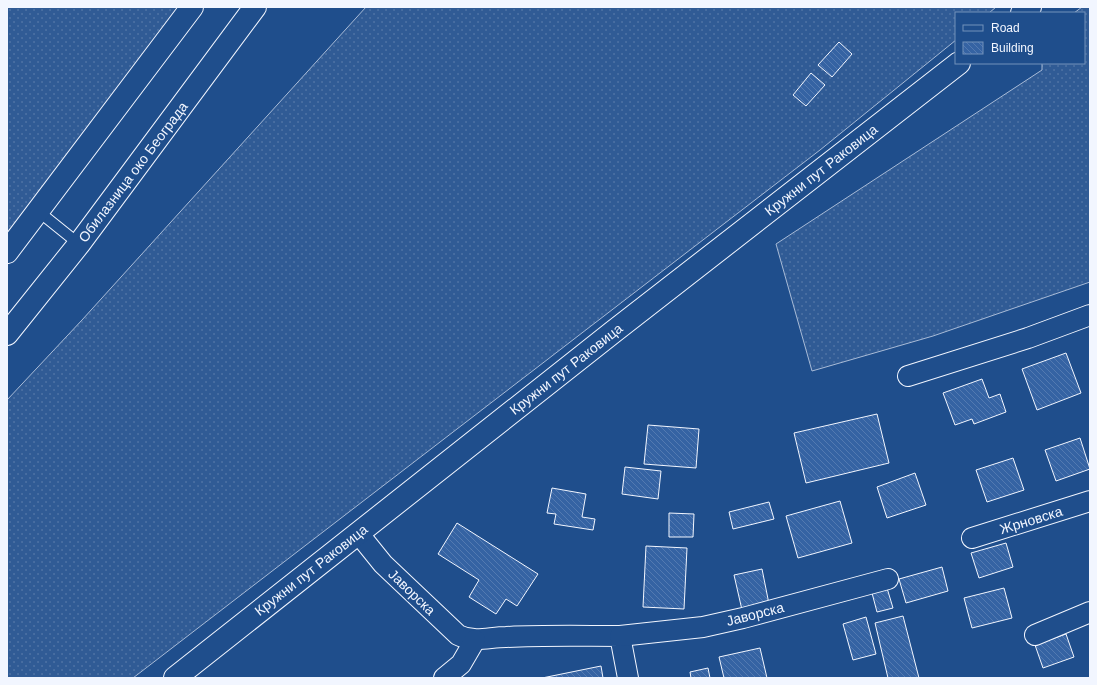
<svg xmlns="http://www.w3.org/2000/svg" width="1097" height="685" font-family="Helvetica,sans-serif">
	<style>
		.grass { fill: url(#grass-dots); stroke: #a8bbd7 }
		.building { fill: url(#building-back-hatch); stroke: #f2f6ff }
		.lines { fill: none; stroke-linecap: round; stroke-linejoin: round }
		.lane-casing { stroke: #f2f6ff; stroke-width: 12 }
		.street-casing { stroke: #f2f6ff; stroke-width: 22 }
		.secondary-casing { stroke: #f2f6ff; stroke-width: 24 }
		.highway-casing { stroke: #f2f6ff; stroke-width: 24 }
		.lane { stroke: #1f4e8c; stroke-width: 10 }
		.street { stroke: #1f4e8c; stroke-width: 20 }
		.secondary { stroke: #1f4e8c; stroke-width: 22 }
		.highway { stroke: #1f4e8c; stroke-width: 22 }
		.labels { text-anchor: middle; stroke-width: 3; stroke-linejoin: round; paint-order: stroke }
		.street-label { font-size: 14px; fill: #f2f6ff; stroke: #1f4e8c }
	</style>
	<defs>
		<pattern id="grass-dots" width="8" height="8" patternUnits="userSpaceOnUse"><rect width="8" height="8" fill="#305b95"/><path d="M2 2h.1M6 6h.1" fill="none" stroke="#4e73a5" stroke-width="1.8" stroke-linecap="round"/></pattern>
		<pattern id="building-back-hatch" width="6" height="6" patternUnits="userSpaceOnUse"><rect width="6" height="6" fill="#3563a3"/><path d="M-1 5l2 2M0 0l6 6M5-1l2 2" fill="none" stroke="#537ab1"/></pattern>
	</defs>
	<rect width="100%" height="100%" fill="#1f4e8c"/>
	<g class="grass">
		<path d="M 7,7 L 200,7 L 7,234 Z"/>
		<path d="M 366,7 L 996,7 L 989,13 L 956,13 L 956,40 L 820,150 L 133,678 L 7,678 L 7,400 L 82,320 Z"/>
		<path d="M 1082,7 L 1090,7 L 1090,282 L 933,336 L 812,371 L 776,244 L 1042,70 L 1042,63 L 1084,63 L 1084,13 L 1074,13 Z"/>
	</g>
	<g class="building">
		<path d="M 839,42 L 852,54 L 832,77 L 818,65 Z"/>
		<path d="M 811,73 L 825,85 L 806,106 L 793,95 Z"/>
		<path d="M 1066,353 L 1081,393 L 1037,410 L 1022,369 Z"/>
		<path d="M 982,379 L 989,398 L 1000,394 L 1006,412 L 974,424 L 972,419 L 955,425 L 943,393 Z"/>
		<path d="M 877,414 L 889,463 L 806,483 L 794,433 Z"/>
		<path d="M 648,425 L 699,429 L 696,468 L 644,464 Z"/>
		<path d="M 1080,438 L 1090,469 L 1056,481 L 1045,450 Z"/>
		<path d="M 1013,458 L 1024,490 L 987,502 L 976,470 Z"/>
		<path d="M 625,467 L 661,471 L 658,499 L 622,494 Z"/>
		<path d="M 915,473 L 926,505 L 887,518 L 877,487 Z"/>
		<path d="M 552,488 L 586,494 L 582,517 L 595,519 L 593,530 L 554,524 L 556,514 L 547,513 Z"/>
		<path d="M 840,501 L 852,543 L 798,558 L 786,516 Z"/>
		<path d="M 769,502 L 774,519 L 733,529 L 729,512 Z"/>
		<path d="M 669,513 L 694,514 L 693,537 L 669,537 Z"/>
		<path d="M 457,523 L 538,574 L 517,606 L 506,599 L 496,614 L 469,597 L 479,580 L 438,554 Z"/>
		<path d="M 1006,543 L 1013,567 L 979,578 L 971,553 Z"/>
		<path d="M 646,546 L 687,548 L 684,609 L 643,607 Z"/>
		<path d="M 942,567 L 948,591 L 906,603 L 899,579 Z"/>
		<path d="M 762,569 L 769,604 L 742,610 L 734,575 Z"/>
		<path d="M 887,588 L 893,608 L 877,612 L 872,593 Z"/>
		<path d="M 1004,588 L 1012,618 L 972,628 L 964,598 Z"/>
		<path d="M 903,616 L 919,678 L 888,678 L 875,623 Z"/>
		<path d="M 866,617 L 876,654 L 853,660 L 843,624 Z"/>
		<path d="M 1066,634 L 1074,657 L 1043,668 L 1035,645 Z"/>
		<path d="M 760,648 L 767,678 L 724,678 L 719,657 Z"/>
		<path d="M 601,666 L 603,678 L 542,678 Z"/>
		<path d="M 708,668 L 710,678 L 691,678 L 690,672 Z"/>
	</g>
	<g class="lines">
		<g class="lane-casing">
			<path id="lane" d="M 38,211 L 79,244"/>
		</g>
		<g class="street-casing">
			<g id="street">
				<path d="M 908,376 L 1028,338 L 1090,315"/>
				<path d="M 358,533 L 383,564 L 458,635 C 474,643 489,637 506,637 C 544,635 582,636 620,636 L 628,678"/>
				<path d="M 972,538 L 1090,501"/>
				<path d="M 1035,635 L 1090,612"/>
				<path d="M 620,636 L 703,627 L 743,618 L 888,579"/>
				<path d="M 444,678 L 461,664 L 475,640"/>
			</g>
		</g>
		<g class="secondary-casing">
			<g id="secondary">
				<path d="M 1022,13 L 1030,7"/>
				<path d="M 175,678 L 613,332 L 959,63"/>
			</g>
		</g>
		<g class="highway-casing">
			<g id="highway">
				<path d="M 7,252 L 192,7"/>
				<path d="M 7,334 L 79,244 L 255,7"/>
			</g>
		</g>
		<use href="#lane" class="lane"/>
		<use href="#street" class="street"/>
		<use href="#secondary" class="secondary"/>
		<use href="#highway" class="highway"/>
	</g>
	<g class="labels">
		<g class="street-label">
			<text transform="translate(821 170) rotate(-38)" y="5">Кружни пут Раковица</text>
			<text transform="translate(133 172) rotate(-53)" y="5">Обилазница око Београда</text>
			<text transform="translate(566 369) rotate(-38)" y="5">Кружни пут Раковица</text>
			<text transform="translate(1031 520) rotate(-17)" y="5">Жрновска</text>
			<text transform="translate(311 570) rotate(-38)" y="5">Кружни пут Раковица</text>
			<text transform="translate(412 592) rotate(44)" y="5">Јаворска</text>
			<text transform="translate(755 614) rotate(-14)" y="5">Јаворска</text>
		</g>
	</g>
	<rect width="1097" height="685" fill="none" stroke="#f2f6ff" stroke-width="16"/>
	<rect x="955" y="12" width="130" height="52" fill="#1f4e8c" stroke="#7391ba"/>
	<rect x="963" y="25" width="20" height="6" fill="#1f4e8c" stroke="#7391ba"/>
	<text x="991" y="32" font-size="12" fill="#f2f6ff">Road</text>
	<rect x="963" y="42" width="20" height="12" fill="url(#building-back-hatch)" stroke="#7391ba"/>
	<text x="991" y="52" font-size="12" fill="#f2f6ff">Building</text>
</svg>
